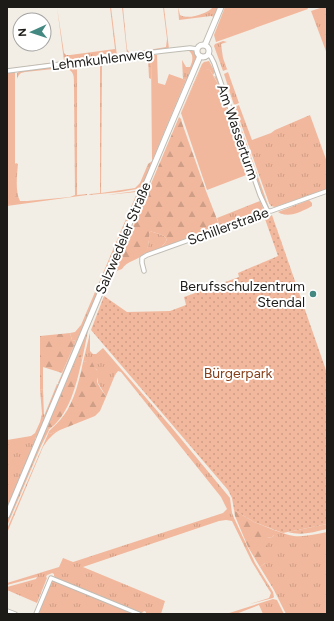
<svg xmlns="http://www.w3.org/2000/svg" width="334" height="621" font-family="Figtree,sans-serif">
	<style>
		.grass { fill: url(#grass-tufts) }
		.forest { fill: url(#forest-firs) }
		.park { fill: url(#park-dots) }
		.garden { fill: #f2b89d }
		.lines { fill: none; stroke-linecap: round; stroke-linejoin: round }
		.street-casing { stroke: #bfbcb4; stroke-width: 5.5 }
		.secondary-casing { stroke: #bfbcb4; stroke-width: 7 }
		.street { stroke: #fff; stroke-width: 3.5 }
		.secondary { stroke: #fff; stroke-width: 5 }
		.poi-dot { fill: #448981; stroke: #fff; stroke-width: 1.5 }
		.labels { text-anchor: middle; stroke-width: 4; stroke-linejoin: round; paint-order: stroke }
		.street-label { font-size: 14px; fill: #1c1b18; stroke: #fff }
		.poi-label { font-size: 14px; fill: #1c1b18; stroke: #fff; text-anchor: end }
		.park-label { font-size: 14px; fill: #87401b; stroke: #fff }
	</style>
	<defs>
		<pattern id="grass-tufts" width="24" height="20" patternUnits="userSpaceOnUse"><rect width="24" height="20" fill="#f2b89d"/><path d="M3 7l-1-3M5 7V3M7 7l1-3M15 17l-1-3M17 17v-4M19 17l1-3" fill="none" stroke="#cf9e86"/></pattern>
		<pattern id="forest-firs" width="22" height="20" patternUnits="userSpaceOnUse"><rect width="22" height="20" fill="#f2b89d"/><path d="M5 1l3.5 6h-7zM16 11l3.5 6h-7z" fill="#cf9e86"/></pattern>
		<pattern id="park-dots" width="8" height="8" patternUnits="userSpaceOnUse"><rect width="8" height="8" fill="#f2b89d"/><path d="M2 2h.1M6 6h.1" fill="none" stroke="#cf9e86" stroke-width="1.8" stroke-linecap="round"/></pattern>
	</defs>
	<rect width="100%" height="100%" fill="#f2eee6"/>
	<g class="grass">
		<path d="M 57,7 L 64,53 L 66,55 L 70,55 L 115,49 L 110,7 L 111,7 L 117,56 L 113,56 L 109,54 L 101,54 L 88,59 L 13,68 L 64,61 Z"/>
		<path d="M 122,7 L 123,7 L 127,49 L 129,52 L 130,53 L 166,47 L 167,39 L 163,7 L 164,7 L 169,49 L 127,54 Z"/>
		<path d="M 178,7 L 180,15 C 188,20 207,14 213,7 L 218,7 L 214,17 L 211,16 L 179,20 Z"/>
		<path d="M 323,7 L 327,7 L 327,54 L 311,11 Z"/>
		<path d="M 223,41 L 227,42 L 221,44 L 223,58 L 227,69 L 228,69 L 223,71 L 214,46 L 215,44 Z"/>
		<path d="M 188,50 L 193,50 L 196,54 L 196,58 L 142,188 L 120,192 L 89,195 L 90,194 L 100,193 L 100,61 L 150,54 L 151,55 L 151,79 L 149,78 L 148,58 L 147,56 L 113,61 L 105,63 L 102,66 L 101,193 L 135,188 L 140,183 L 148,164 L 152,161 L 186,80 L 183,79 L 182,60 L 186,67 L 190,67 C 193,61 194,54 188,50 Z"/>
		<path d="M 209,61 L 215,72 L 213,75 L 210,70 L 201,69 L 180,115 L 202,64 L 204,62 Z"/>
		<path d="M 76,63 L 77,65 L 77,195 L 87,194 L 87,195 L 7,206 L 7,205 L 15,203 L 15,164 L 16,163 L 18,164 C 17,174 15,192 20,201 L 27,201 L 70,197 L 75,195 L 74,87 C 74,76 75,70 63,68 L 25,72 C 20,73 19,74 17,79 L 17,73 L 20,71 Z"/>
		<path d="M 228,72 L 239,103 L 234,105 L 224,74 Z"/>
		<path d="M 214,76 L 217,77 L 251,174 L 249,174 L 218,84 Z"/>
		<path d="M 239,105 L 252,140 L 271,133 L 275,130 L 310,115 L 327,162 L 327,189 L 275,207 L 271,206 L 269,203 L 235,107 Z"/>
		<path d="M 233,108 L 234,108 L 269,208 L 266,205 Z"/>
		<path d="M 177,115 L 178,115 L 89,327 L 88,325 Z"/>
		<path d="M 136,191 L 138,191 L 140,193 L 60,384 L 58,383 L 76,341 L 72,340 L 70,333 L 75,332 L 81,325 L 137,193 L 136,192 L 107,195 Z"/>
		<path d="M 309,200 L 312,203 L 312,206 C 303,211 288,219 278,212 Z"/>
		<path d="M 260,201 L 263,208 L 261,212 L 220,227 L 217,218 Z"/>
		<path d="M 150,231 C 156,234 175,235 162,246 L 162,248 L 144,254 L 148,247 Z"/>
		<path d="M 86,331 L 88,331 L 82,360 L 82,356 L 47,430 L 49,430 L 41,446 L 7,526 L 7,519 Z"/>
		<path d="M 90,333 L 90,351 L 93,354 L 96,354 L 103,348 L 172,428 L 230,498 L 232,513 L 234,518 L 255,563 L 273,592 L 274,597 L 273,598 L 250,604 L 269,598 L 271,593 L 269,590 L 252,562 L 232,521 L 226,520 L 219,521 L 83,567 L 165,601 L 161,614 L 146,614 L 146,612 L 144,611 L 142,613 L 139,613 L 56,578 L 54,576 L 54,574 L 52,573 L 50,574 L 47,575 L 46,577 L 47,578 L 37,603 L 7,590 L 7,587 L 36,579 L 37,577 L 7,585 L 7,583 L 59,567 L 63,558 L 73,562 L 223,513 L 227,509 L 221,497 L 121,372 L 118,371 L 115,375 L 106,397 L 104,393 L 98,383 L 97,370 L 86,361 L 83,362 Z"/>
		<path d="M 57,384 L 60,385 L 38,436 L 35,438 L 35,444 L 7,511 L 7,440 L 31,436 L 35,433 L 40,422 L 42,414 L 40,389 L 43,390 L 44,416 Z"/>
		<path d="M 61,429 C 53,434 48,439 43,447 L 7,533 L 7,529 L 48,434 L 49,431 L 49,433 L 50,434 Z"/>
		<path d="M 274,530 C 281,532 287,535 294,536 C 305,537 316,534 327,532 L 327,614 L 286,614 L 274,590 L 260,567 L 265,563 L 267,538 L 272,537 L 274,535 Z"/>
		<path d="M 54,580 L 135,614 L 41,614 L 39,612 L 51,582 Z"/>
		<path d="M 273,599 L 277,600 L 284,614 L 263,614 L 259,605 L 236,614 L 226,614 Z"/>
	</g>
	<g class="forest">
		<path d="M 179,117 L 181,119 L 182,123 L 206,191 L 220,227 L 162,248 L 162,246 C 175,235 156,234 150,231 C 149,236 149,246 147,250 C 142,260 127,260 122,269 L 114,272 Z"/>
		<path d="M 70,333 L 72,340 L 76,341 L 62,373 L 43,367 L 43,390 L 40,389 L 40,336 Z"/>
		<path d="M 81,355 L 82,360 C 76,385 70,415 47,431 L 47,429 L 75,363 L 78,356 Z"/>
		<path d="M 86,361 L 92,362 L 95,368 L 100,374 C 99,376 97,378 97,381 C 97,384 104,393 106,397 L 100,411 L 95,416 L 50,434 L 49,433 L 49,431 C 54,426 60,421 64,415 C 74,402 80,378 83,362 Z"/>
		<path d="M 234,510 L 254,522 L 274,530 L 274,535 L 272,537 L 267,538 L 268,559 L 265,563 L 260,567 L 248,547 L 235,516 Z"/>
		<path d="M 327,524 L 327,529 C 314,532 301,536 288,532 Z"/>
	</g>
	<path class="park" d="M 272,215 L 327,373 L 327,524 L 283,533 L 254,522 L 234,510 L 232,498 L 228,490 L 91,330 L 104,296 L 127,312 L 170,311 L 186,305 L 184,297 L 239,277 L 238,273 L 278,256 L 265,219 Z"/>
	<g class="garden">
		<path d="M 225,7 L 307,7 L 308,9 L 216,42 L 214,35 Z"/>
		<path d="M 151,55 L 157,55 L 158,83 L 165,85 L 169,74 L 186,80 L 152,161 Z"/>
		<path d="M 201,68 L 210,70 L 218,84 L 249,174 L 207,190 L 181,113 Z"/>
		<path d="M 15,72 L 15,204 L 7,205 L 7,73 Z"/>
	</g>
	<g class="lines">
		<g class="street-casing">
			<g id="street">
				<path d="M 208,54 L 211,57 L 214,63 L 260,195 L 267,210"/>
				<path d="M 7,71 L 163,51 L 190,48 L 197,49"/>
				<path d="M 144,271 L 142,263 L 142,258 L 147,255 L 261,214 L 267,210 L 269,211 L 271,211 L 327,191"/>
				<path d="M 7,611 L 15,614"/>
				<path d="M 36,614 L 51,578 L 139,614"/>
			</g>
		</g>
		<g class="secondary-casing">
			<g id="secondary">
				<circle cx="203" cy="51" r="6"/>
				<path d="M 205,45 L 221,7"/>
				<path d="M 7,515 L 172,122 L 200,56"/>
			</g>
		</g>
		<use href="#street" class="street"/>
		<use href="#secondary" class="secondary"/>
	</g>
	<circle class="poi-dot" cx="313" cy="294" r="4"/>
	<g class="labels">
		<g class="street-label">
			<text transform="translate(102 59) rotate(-7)" y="5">Lehmkuhlenweg</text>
			<text transform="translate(238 132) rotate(71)" y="5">Am Wasserturm</text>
			<text transform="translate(228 226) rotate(-20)" y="5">Schillerstraße</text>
			<text transform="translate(123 238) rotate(-67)" y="5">Salzwedeler Straße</text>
		</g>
		<g class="poi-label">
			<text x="305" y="291">Berufsschulzentrum<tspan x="305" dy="16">Stendal</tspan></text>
		</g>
		<g class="park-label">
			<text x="238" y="378">Bürgerpark</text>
		</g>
	</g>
	<rect width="334" height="621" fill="none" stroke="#1c1b18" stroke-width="16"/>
	<g transform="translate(32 32) rotate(267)"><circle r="19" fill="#ffffff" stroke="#a4a4a3"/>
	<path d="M0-3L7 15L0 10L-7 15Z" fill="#448981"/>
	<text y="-6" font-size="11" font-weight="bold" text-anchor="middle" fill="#1c1b18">N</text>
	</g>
</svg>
